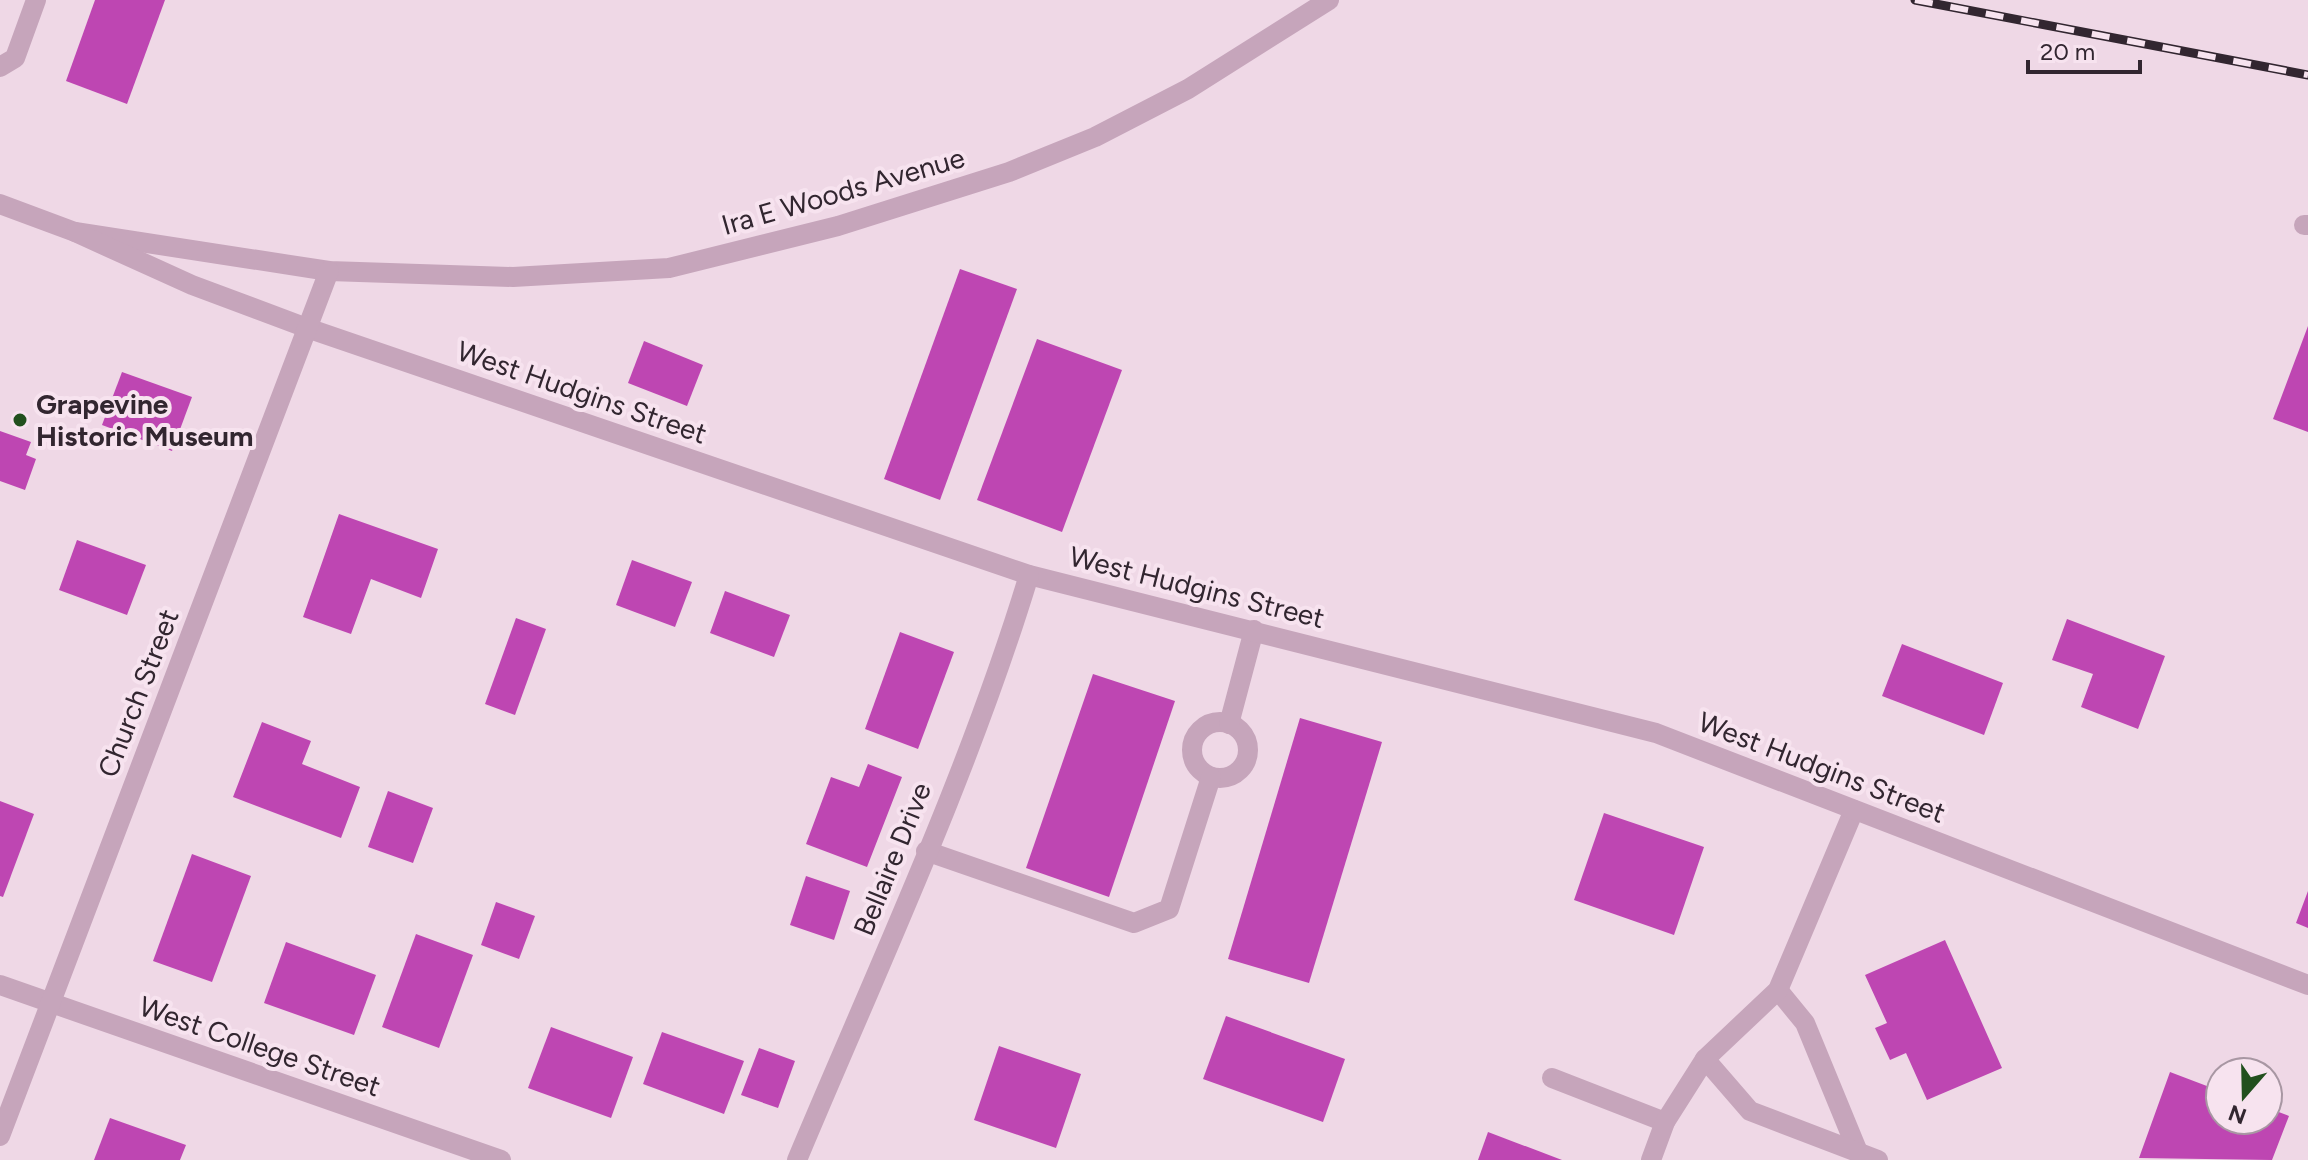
<svg xmlns="http://www.w3.org/2000/svg" width="2308" height="1160" font-family="Figtree,sans-serif">
	<style>
		.building { fill: #be46b2 }
		.lines { fill: none; stroke-linecap: round; stroke-linejoin: round }
		.lane { stroke: #c6a5bb; stroke-width: 20 }
		.street { stroke: #c6a5bb; stroke-width: 20 }
		.rail-casing { stroke: #322630; stroke-width: 9 }
		.rail { stroke: #f7e3ef; stroke-width: 6; stroke-dasharray: 18; stroke-linecap: butt }
		.poi-dot { fill: #22501e; stroke: #f7e3ef; stroke-width: 3 }
		.labels { text-anchor: middle; stroke-width: 8; stroke-linejoin: round; paint-order: stroke }
		.street-label { font-size: 28px; fill: #322630; stroke: #f7e3ef }
		.poi-label { font-size: 28px; font-weight: bold; fill: #322630; stroke: #f7e3ef; text-anchor: start }
	</style>
	<rect width="100%" height="100%" fill="#efd8e6"/>
	<g class="building">
		<path d="M 95,0 L 165,0 L 127,104 L 66,81 Z"/>
		<path d="M 960,269 L 1017,289 L 940,500 L 884,479 Z"/>
		<path d="M 2308,326 L 2308,432 L 2273,419 Z"/>
		<path d="M 1037,339 L 1122,370 L 1062,532 L 977,500 Z"/>
		<path d="M 644,341 L 703,365 L 687,406 L 628,383 Z"/>
		<path d="M 122,372 L 192,397 L 172,451 L 102,425 Z"/>
		<path d="M 0,431 L 31,442 L 26,455 L 36,459 L 25,490 L 0,481 Z"/>
		<path d="M 339,514 L 438,549 L 421,598 L 371,579 L 351,634 L 303,617 Z"/>
		<path d="M 77,540 L 146,565 L 127,615 L 59,590 Z"/>
		<path d="M 632,560 L 692,582 L 675,627 L 616,605 Z"/>
		<path d="M 725,591 L 790,615 L 774,657 L 710,633 Z"/>
		<path d="M 516,618 L 546,629 L 515,715 L 485,704 Z"/>
		<path d="M 2067,619 L 2165,656 L 2138,729 L 2081,707 L 2093,674 L 2052,660 Z"/>
		<path d="M 900,632 L 954,652 L 918,749 L 865,729 Z"/>
		<path d="M 1902,644 L 2003,683 L 1984,735 L 1882,696 Z"/>
		<path d="M 1093,674 L 1175,701 L 1109,897 L 1026,868 Z"/>
		<path d="M 1300,718 L 1382,742 L 1309,983 L 1228,959 Z"/>
		<path d="M 262,722 L 311,741 L 302,764 L 360,787 L 341,838 L 233,797 Z"/>
		<path d="M 868,764 L 902,777 L 867,867 L 806,844 L 831,777 L 859,787 Z"/>
		<path d="M 388,791 L 433,808 L 413,863 L 368,847 Z"/>
		<path d="M 0,801 L 34,814 L 3,897 L 0,896 Z"/>
		<path d="M 1604,813 L 1704,847 L 1674,935 L 1574,900 Z"/>
		<path d="M 192,854 L 251,876 L 212,982 L 153,961 Z"/>
		<path d="M 806,876 L 850,891 L 834,940 L 790,925 Z"/>
		<path d="M 2308,891 L 2308,928 L 2296,923 Z"/>
		<path d="M 496,902 L 535,916 L 519,959 L 481,945 Z"/>
		<path d="M 416,934 L 473,955 L 439,1048 L 382,1027 Z"/>
		<path d="M 1945,940 L 2002,1068 L 1927,1100 L 1906,1053 L 1890,1060 L 1875,1028 L 1887,1023 L 1865,975 Z"/>
		<path d="M 286,942 L 376,975 L 354,1035 L 264,1003 Z"/>
		<path d="M 1226,1016 L 1345,1059 L 1323,1122 L 1203,1079 Z"/>
		<path d="M 551,1027 L 633,1057 L 611,1118 L 528,1088 Z"/>
		<path d="M 662,1032 L 744,1061 L 724,1114 L 643,1084 Z"/>
		<path d="M 999,1046 L 1081,1074 L 1056,1148 L 974,1120 Z"/>
		<path d="M 759,1048 L 795,1061 L 778,1108 L 741,1095 Z"/>
		<path d="M 2170,1072 L 2220,1091 L 2220,1120 L 2268,1120 L 2268,1108 L 2289,1116 L 2272,1160 L 2139,1158 Z"/>
		<path d="M 110,1118 L 186,1145 L 180,1160 L 94,1160 Z"/>
		<path d="M 1488,1132 L 1562,1160 L 1478,1160 Z"/>
	</g>
	<g class="lines">
		<g class="lane">
			<path d="M 0,67 L 15,58 L 36,0"/>
			<path d="M 2304,225 L 2308,225"/>
			<circle cx="1220" cy="750" r="28"/>
			<path d="M 1229,724 L 1254,630"/>
			<path d="M 926,851 L 1134,923 L 1169,909 L 1211,777"/>
			<path d="M 1778,990 L 1805,1023 L 1858,1152"/>
			<path d="M 1705,1059 L 1750,1111 L 1878,1160"/>
			<path d="M 1552,1078 L 1665,1122"/>
			<path d="M 1651,1160 L 1665,1122 L 1705,1059 L 1778,990 L 1854,810"/>
		</g>
		<g class="street">
			<path d="M 0,204 L 75,232 L 329,271 L 513,277 L 669,268 L 838,226 L 1009,172 L 1095,137 L 1188,89 L 1329,0"/>
			<path d="M 75,232 L 192,285 L 307,328 L 1029,575 L 1656,733 L 2308,985"/>
			<path d="M 0,985 L 501,1160"/>
			<path d="M 0,1136 L 329,271"/>
			<path d="M 797,1160 C 877,969 969,773 1029,575"/>
		</g>
		<g class="rail-casing">
			<path id="rail" d="M 1915,0 L 2308,75"/>
		</g>
		<use href="#rail" class="rail"/>
	</g>
	<circle class="poi-dot" cx="20" cy="420" r="8"/>
	<g class="labels">
		<g class="street-label">
			<text transform="translate(843 191) rotate(-16)" y="10">Ira E Woods Avenue</text>
			<text transform="translate(582 392) rotate(19)" y="10">West Hudgins Street</text>
			<text transform="translate(1197 587) rotate(14)" y="10">West Hudgins Street</text>
			<text transform="translate(138 693) rotate(-69)" y="10">Church Street</text>
			<text transform="translate(1822 767) rotate(21)" y="10">West Hudgins Street</text>
			<text transform="translate(892 859) rotate(-68)" y="10">Bellaire Drive</text>
			<text transform="translate(260 1046) rotate(19)" y="10">West College Street</text>
		</g>
		<g class="poi-label">
			<text x="36" y="414">Grapevine<tspan x="36" dy="32">Historic Museum</tspan></text>
		</g>
	</g>
	<g transform="translate(2244 1096) rotate(200)"><circle r="38" fill="#f7e3ef" stroke="#a897a3" stroke-width="2"/>
	<path d="M0-6L14 30L0 20L-14 30Z" fill="#22501e"/>
	<text y="-12" font-size="22" font-weight="bold" text-anchor="middle" fill="#322630">N</text>
	</g>
	<path d="M2028 60v12h112v-12" fill="none" stroke="#322630" stroke-width="4"/>
	<text x="2040" y="60" font-size="24" fill="#322630" stroke="#f7e3ef" stroke-width="6" paint-order="stroke">20 m</text>
</svg>
